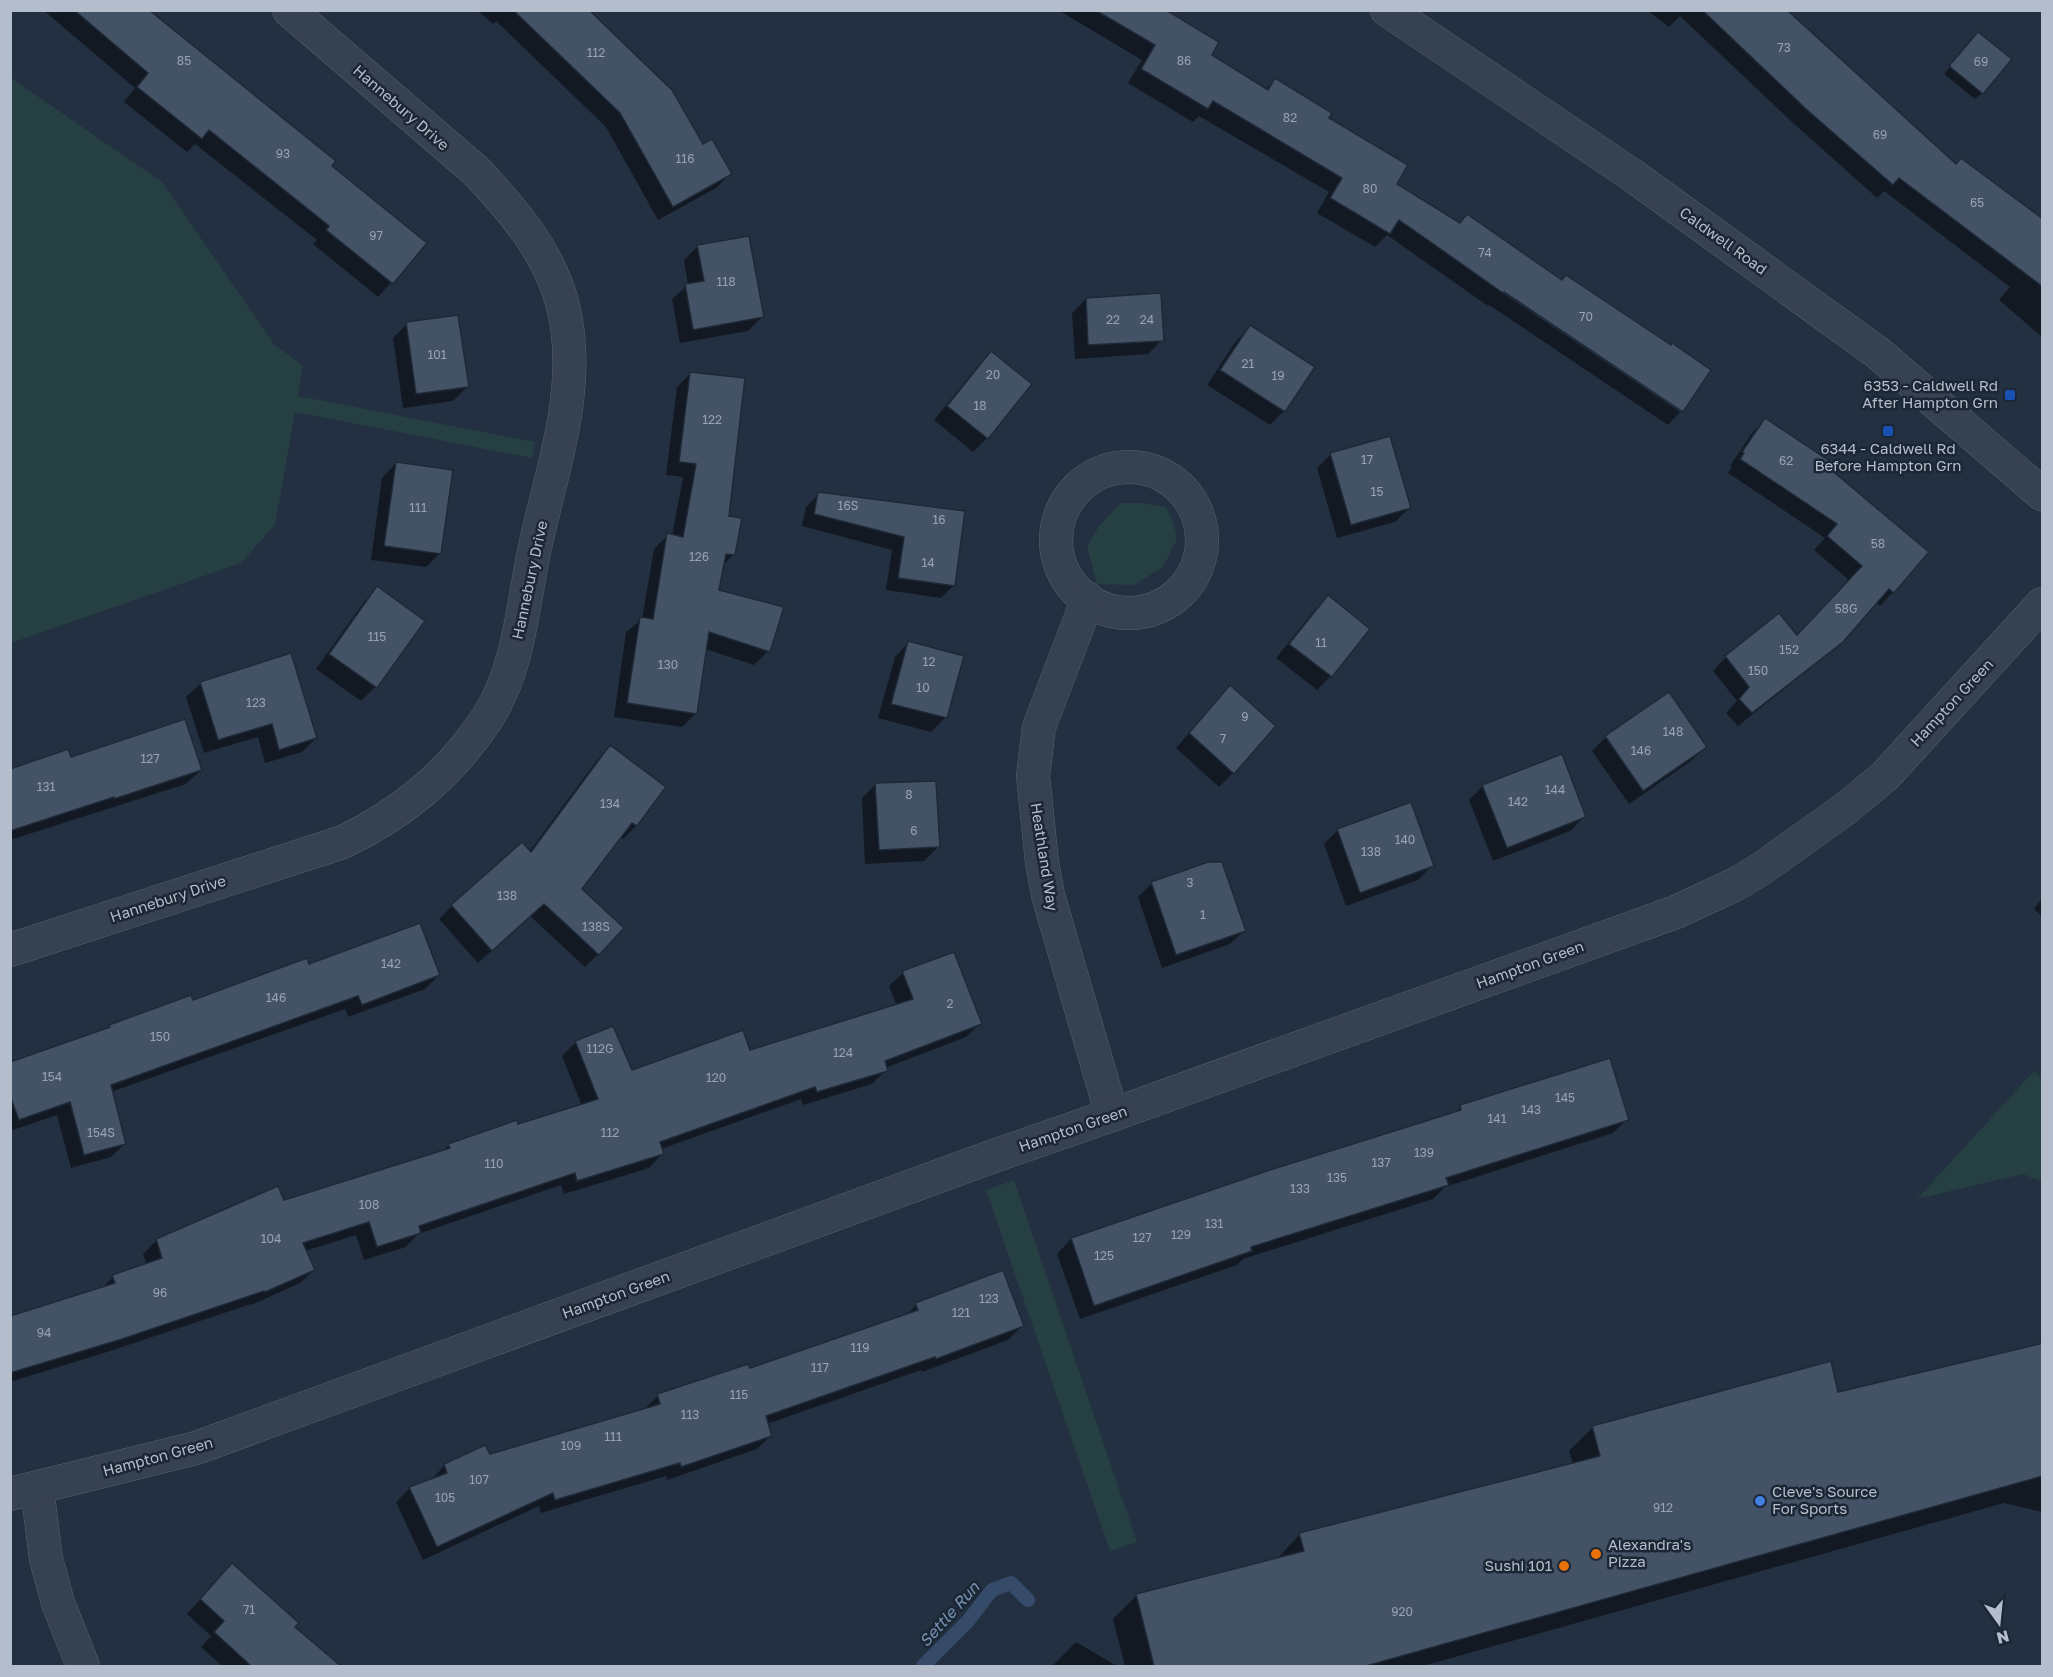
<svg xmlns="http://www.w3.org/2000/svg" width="2053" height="1677" font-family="'Golos Text',sans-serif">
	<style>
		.green { fill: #253f42 }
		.shadow { fill: #0007 }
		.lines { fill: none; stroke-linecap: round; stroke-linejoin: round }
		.stream { stroke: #354b69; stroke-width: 14 }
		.building { fill: #445266; stroke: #1e2938; stroke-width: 1.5 }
		.minor-casing { stroke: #55606e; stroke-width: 34 }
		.minor { stroke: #374251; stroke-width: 33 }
		.transit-dot { fill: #1a4fb4; stroke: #1c2736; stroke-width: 2 }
		.shop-dot { fill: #3f7fe0; stroke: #1c2736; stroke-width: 2 }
		.food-dot { fill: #e8710a; stroke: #1c2736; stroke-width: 2 }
		.labels { text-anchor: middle; stroke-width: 5; stroke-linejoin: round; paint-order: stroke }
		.number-label { font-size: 12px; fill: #98a2b2 }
		.street-label { font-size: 15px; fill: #b4bdcb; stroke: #1c2736 }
		.poi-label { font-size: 15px; fill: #b4bdcb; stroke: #1c2736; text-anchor: end }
		.water-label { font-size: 16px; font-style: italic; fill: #7993b5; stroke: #1c2736 }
	</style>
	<rect width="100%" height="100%" fill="#233041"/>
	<g class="green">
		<path d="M 11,78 L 162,182 L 274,344 L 303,366 L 298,396 L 535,442 L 532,458 L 295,412 L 275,525 L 241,563 L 11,643 Z"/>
		<path d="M 1121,503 L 1142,503 L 1166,507 L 1173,522 L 1177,539 L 1163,567 L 1134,585 L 1097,584 L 1087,547 L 1099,526 Z"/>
		<path d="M 2034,1071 L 2042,1079 L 2042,1182 L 2023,1174 L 1917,1199 Z"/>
		<path d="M 1014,1180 L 1137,1542 L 1110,1551 L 986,1190 Z"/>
	</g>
	<g class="shadow">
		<path d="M 43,10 L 146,10 L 330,166 L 425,243 L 378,297 L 313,244 L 317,240 L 195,144 L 187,152 L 124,102 L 135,88 Z"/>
		<path d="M 477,10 L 587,10 L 702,146 L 730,174 L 716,188 L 658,220 L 606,127 L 496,21 L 493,24 Z"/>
		<path d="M 1058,10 L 1163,10 L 1210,55 L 1265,90 L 1275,80 L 1327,118 L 1395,184 L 1459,224 L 1467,215 L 1561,281 L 1708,370 L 1681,412 L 1681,409 L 1499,286 L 1497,289 L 1680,412 L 1668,425 L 1489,305 L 1488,306 L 1387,235 L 1375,247 L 1317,213 L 1329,192 L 1199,116 L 1193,122 L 1128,83 L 1142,60 Z"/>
		<path d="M 1647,10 L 1784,10 L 1955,166 L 2042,230 L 2042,337 L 1999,300 L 2010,287 L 1884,191 L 1877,198 L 1792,122 L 1680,16 L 1669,27 Z"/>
		<path d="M 1972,40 L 1982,93 L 1975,99 L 1944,74 Z"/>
		<path d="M 698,246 L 762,317 L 748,331 L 680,343 L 672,299 L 688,285 L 684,260 Z"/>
		<path d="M 1086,299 L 1162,340 L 1148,354 L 1075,359 L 1072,313 Z"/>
		<path d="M 407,324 L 467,387 L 453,401 L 403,408 L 393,338 Z"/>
		<path d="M 1250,327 L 1284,411 L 1270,425 L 1207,385 L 1236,341 Z"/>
		<path d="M 991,353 L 987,438 L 973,452 L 934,420 L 977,367 Z"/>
		<path d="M 691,373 L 727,517 L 733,555 L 722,566 L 717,591 L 768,651 L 754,665 L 705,649 L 696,713 L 682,727 L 614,717 L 626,632 L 642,619 L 654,549 L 668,535 L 672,536 L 683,477 L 666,475 L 677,387 Z"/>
		<path d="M 1765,420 L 1828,470 L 1927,552 L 1893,592 L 1880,606 L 1876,602 L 1827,655 L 1738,726 L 1726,713 L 1737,701 L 1713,671 L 1726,657 L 1779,615 L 1797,637 L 1849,580 L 1814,550 L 1825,538 L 1728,473 L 1732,467 L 1730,466 L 1752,433 Z"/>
		<path d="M 1331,454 L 1409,508 L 1395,522 L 1337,538 L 1317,468 Z"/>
		<path d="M 396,463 L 440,553 L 426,567 L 371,560 L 382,478 Z"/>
		<path d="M 819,494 L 963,512 L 954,585 L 941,598 L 886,590 L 892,550 L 802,526 L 806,507 Z"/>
		<path d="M 378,588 L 423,621 L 375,687 L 361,701 L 316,669 L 364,602 Z"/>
		<path d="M 1328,597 L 1331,676 L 1317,690 L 1276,658 L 1314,611 Z"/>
		<path d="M 909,642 L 945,718 L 931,732 L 878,718 L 895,657 Z"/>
		<path d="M 201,683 L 316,738 L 302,752 L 265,763 L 258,737 L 204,753 L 186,697 Z"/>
		<path d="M 1217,701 L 1233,773 L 1219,787 L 1176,748 Z"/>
		<path d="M 1606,737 L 1705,747 L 1691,761 L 1629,804 L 1592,751 Z"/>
		<path d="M 610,747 L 636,826 L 623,839 L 620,836 L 580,889 L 598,954 L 585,967 L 530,916 L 478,963 L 439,919 L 452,906 L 529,852 L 597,760 Z"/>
		<path d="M 70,759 L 201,770 L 186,784 L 10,840 L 10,770 Z"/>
		<path d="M 876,784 L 938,847 L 924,861 L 865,864 L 862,798 Z"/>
		<path d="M 1483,786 L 1584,817 L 1570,831 L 1493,861 L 1469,800 Z"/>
		<path d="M 1338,830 L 1432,866 L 1418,880 L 1346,906 L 1324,844 Z"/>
		<path d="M 1152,883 L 1245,930 L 1230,944 L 1162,968 L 1138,897 Z"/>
		<path d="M 2042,898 L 2042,916 L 2034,909 Z"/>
		<path d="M 308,966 L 439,975 L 425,989 L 348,1017 L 345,1009 L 111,1092 L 125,1143 L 111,1157 L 71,1168 L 57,1115 L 10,1131 L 10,1064 L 107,1030 L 110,1027 Z"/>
		<path d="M 903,973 L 980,1023 L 966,1037 L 885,1068 L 886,1070 L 872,1084 L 803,1105 L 801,1099 L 661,1149 L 662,1154 L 649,1168 L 564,1194 L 561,1185 L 418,1234 L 406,1247 L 364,1260 L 356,1235 L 305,1251 L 314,1270 L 300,1283 L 251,1305 L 251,1304 L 107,1352 L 10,1382 L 10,1317 L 101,1289 L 113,1277 L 147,1265 L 143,1254 L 157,1240 L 443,1151 L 449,1145 L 517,1126 L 582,1106 L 562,1056 L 576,1042 L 631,1072 L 749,1052 L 897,1006 L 889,986 Z"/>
		<path d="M 1461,1107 L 1627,1119 L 1613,1133 L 1445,1187 L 1433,1199 L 1243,1259 L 1237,1265 L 1080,1319 L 1057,1254 L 1071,1239 L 1270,1171 L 1454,1113 Z"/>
		<path d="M 916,1305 L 1022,1326 L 1008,1340 L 922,1372 L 921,1370 L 767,1424 L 771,1435 L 757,1449 L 667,1480 L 666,1476 L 541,1513 L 539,1506 L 423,1560 L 396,1502 L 410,1488 L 431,1480 L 445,1465 L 489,1456 L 643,1410 L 658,1396 L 749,1370 L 905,1316 Z"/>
		<path d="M 2042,1345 L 2042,1512 L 2004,1503 L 1423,1666 L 1125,1666 L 1113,1619 L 1136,1596 L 1277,1559 L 1300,1534 L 1573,1464 L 1569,1451 L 1593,1427 L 1837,1394 Z"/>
		<path d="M 219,1579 L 293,1627 L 338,1666 L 222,1666 L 201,1647 L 211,1636 L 187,1614 Z"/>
		<path d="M 1076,1642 L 1117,1666 L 1052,1666 Z"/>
	</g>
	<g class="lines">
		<path class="stream" d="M 923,1666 L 968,1621 L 992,1590 L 1011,1583 L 1028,1600"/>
	</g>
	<g class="building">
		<path d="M 74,10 L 149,10 L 336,161 L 332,166 L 427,243 L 393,284 L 326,230 L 329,226 L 209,130 L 202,139 L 137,87 L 148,73 Z"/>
		<path d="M 513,10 L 589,10 L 672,90 L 703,144 L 712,139 L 732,174 L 673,207 L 620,113 Z"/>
		<path d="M 1095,10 L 1166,10 L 1219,42 L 1212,55 L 1268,90 L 1275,78 L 1332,113 L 1329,118 L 1408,165 L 1397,184 L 1460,223 L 1467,214 L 1562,280 L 1566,275 L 1671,345 L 1672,343 L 1711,370 L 1683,412 L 1504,292 L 1503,293 L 1399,220 L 1390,234 L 1330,198 L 1342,178 L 1213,101 L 1208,109 L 1141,69 L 1155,45 Z"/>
		<path d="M 1702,10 L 1787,10 L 1956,164 L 1961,158 L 2043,219 L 2043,287 L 1899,178 L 1893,185 L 1806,109 Z"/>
		<path d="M 1978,32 L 2012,59 L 1983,94 L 1949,66 Z"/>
		<path d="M 749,236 L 764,317 L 693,330 L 685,284 L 704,281 L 697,245 Z"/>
		<path d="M 1161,293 L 1164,341 L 1088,345 L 1086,298 Z"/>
		<path d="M 458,315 L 469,387 L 416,394 L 406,322 Z"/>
		<path d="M 1250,325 L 1315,367 L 1285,412 L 1220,370 Z"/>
		<path d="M 991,351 L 1032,384 L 988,439 L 947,406 Z"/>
		<path d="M 690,372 L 745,378 L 729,516 L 742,518 L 735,555 L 726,554 L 719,590 L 784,607 L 770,652 L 709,632 L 697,714 L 627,703 L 640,617 L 653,619 L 667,533 L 683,537 L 696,464 L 679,462 Z"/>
		<path d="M 1765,418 L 1834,464 L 1830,469 L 1929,552 L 1894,593 L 1889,589 L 1843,642 L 1752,713 L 1739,699 L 1749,687 L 1725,656 L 1779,613 L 1797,635 L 1862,566 L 1827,536 L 1837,524 L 1740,459 L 1744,453 L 1742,452 Z"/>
		<path d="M 1390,436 L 1411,508 L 1351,525 L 1330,453 Z"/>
		<path d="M 396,462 L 453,470 L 441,554 L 384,546 Z"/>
		<path d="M 818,492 L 965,511 L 955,586 L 898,578 L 904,537 L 814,514 Z"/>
		<path d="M 377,586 L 425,621 L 377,688 L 329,654 Z"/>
		<path d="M 1328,595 L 1370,629 L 1332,677 L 1289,644 Z"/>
		<path d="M 908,641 L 964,656 L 947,718 L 891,704 Z"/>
		<path d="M 291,653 L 317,738 L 279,750 L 272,724 L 218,740 L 200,682 Z"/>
		<path d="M 1230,685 L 1276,726 L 1234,774 L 1189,733 Z"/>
		<path d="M 1669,692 L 1707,747 L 1643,791 L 1605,736 Z"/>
		<path d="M 185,719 L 202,770 L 114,799 L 114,797 L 10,831 L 10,769 L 68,749 L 71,757 Z"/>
		<path d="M 610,745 L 666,787 L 637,826 L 632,823 L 582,889 L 624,928 L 599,955 L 544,904 L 492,951 L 451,905 L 522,842 L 531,852 Z"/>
		<path d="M 1562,754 L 1586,817 L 1507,848 L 1482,785 Z"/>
		<path d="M 936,781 L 940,847 L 879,850 L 875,783 Z"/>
		<path d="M 1411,802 L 1434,866 L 1360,893 L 1337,829 Z"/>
		<path d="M 1208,862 L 1222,862 L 1246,931 L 1176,955 L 1151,882 Z"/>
		<path d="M 420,923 L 440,975 L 362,1005 L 358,996 L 111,1085 L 126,1144 L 84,1155 L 70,1102 L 19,1120 L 10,1096 L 10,1062 L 110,1027 L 109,1025 L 191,995 L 193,1000 L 307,958 L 309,964 Z"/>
		<path d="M 954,952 L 982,1024 L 885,1061 L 888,1071 L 817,1092 L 815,1087 L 660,1142 L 664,1154 L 577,1181 L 575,1173 L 419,1226 L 421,1233 L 377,1247 L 369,1222 L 303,1243 L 315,1270 L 265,1292 L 264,1291 L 122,1339 L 10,1373 L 10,1316 L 115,1283 L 112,1275 L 162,1258 L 156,1239 L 278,1186 L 284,1200 L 450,1148 L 448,1144 L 517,1120 L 518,1124 L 598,1099 L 575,1041 L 613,1026 L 632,1070 L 743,1030 L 750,1050 L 913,999 L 902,971 Z"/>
		<path d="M 1610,1058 L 1629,1120 L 1446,1178 L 1449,1185 L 1251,1247 L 1252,1251 L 1094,1306 L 1071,1238 L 1270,1170 L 1461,1110 L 1460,1105 Z"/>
		<path d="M 1003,1270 L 1024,1326 L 936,1359 L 935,1357 L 766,1416 L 772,1436 L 681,1467 L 680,1463 L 555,1500 L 553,1493 L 437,1547 L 409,1487 L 447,1473 L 444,1464 L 485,1445 L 490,1454 L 660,1404 L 657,1394 L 748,1364 L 750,1368 L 918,1310 L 915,1303 Z"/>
		<path d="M 2043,1343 L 2043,1476 L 1366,1666 L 1154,1666 L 1136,1594 L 1304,1551 L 1299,1533 L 1600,1456 L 1592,1426 L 1831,1361 L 1838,1392 Z"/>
		<path d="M 232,1563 L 299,1623 L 295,1627 L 341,1666 L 251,1666 L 214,1632 L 224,1621 L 200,1599 Z"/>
	</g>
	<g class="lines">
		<g class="minor-casing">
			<g id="minor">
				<path d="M 1387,10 L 1632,175 L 1878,353 L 2042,494"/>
				<circle cx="1129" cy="540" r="73"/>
				<path d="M 1088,599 L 1039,727 L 1033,776 L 1042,862 L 1048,895 L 1112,1115"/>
				<path d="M 10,950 L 343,842 C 403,813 449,775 486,720 C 520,668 522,607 535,547 C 552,469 583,387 563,306 C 550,253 513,210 476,171 L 289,10"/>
				<path d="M 37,1488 L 46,1559 L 58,1603 L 83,1666"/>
				<path d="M 10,1494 L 196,1448 L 991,1157 L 1112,1115 L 1676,912 L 1736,884 L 1761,869 L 1845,809 L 1885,776 L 2042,604"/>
			</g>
		</g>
		<use href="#minor" class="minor"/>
	</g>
	<g class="transit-dot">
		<rect x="2004" y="389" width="12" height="12" rx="3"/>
		<rect x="1882" y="425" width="12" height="12" rx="3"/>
	</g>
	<circle class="shop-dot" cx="1760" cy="1501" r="6"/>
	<g class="food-dot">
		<circle cx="1596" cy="1554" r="6"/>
		<circle cx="1564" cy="1566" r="6"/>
	</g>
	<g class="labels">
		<g class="number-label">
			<text x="1784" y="52">73</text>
			<text x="596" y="57">112</text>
			<text x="184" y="65">85</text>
			<text x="1184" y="65">86</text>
			<text x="1981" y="66">69</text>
			<text x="1290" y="122">82</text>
			<text x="1880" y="139">69</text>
			<text x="283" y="158">93</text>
			<text x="685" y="163">116</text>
			<text x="1370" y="193">80</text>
			<text x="1977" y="207">65</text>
			<text x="376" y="240">97</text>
			<text x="1485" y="257">74</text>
			<text x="726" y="286">118</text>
			<text x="1586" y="321">70</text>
			<text x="1113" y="324">22</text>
			<text x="1147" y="324">24</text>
			<text x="437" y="359">101</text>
			<text x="1248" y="368">21</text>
			<text x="993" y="379">20</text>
			<text x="1278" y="380">19</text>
			<text x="980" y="410">18</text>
			<text x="712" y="424">122</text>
			<text x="1367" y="464">17</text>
			<text x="1786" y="465">62</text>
			<text x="1377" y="496">15</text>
			<text x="848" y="510">16S</text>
			<text x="418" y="512">111</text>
			<text x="939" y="524">16</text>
			<text x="1878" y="548">58</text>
			<text x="699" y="561">126</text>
			<text x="928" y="567">14</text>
			<text x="1846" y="613">58G</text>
			<text x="377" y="641">115</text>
			<text x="1321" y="647">11</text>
			<text x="1789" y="654">152</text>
			<text x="929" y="666">12</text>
			<text x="668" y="669">130</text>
			<text x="1758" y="675">150</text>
			<text x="923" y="692">10</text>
			<text x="256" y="707">123</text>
			<text x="1245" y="721">9</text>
			<text x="1673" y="736">148</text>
			<text x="1223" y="743">7</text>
			<text x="1641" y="755">146</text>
			<text x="150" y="763">127</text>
			<text x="46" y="791">131</text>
			<text x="1555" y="794">144</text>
			<text x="909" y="799">8</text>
			<text x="1518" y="806">142</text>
			<text x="610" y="808">134</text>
			<text x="914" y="835">6</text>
			<text x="1405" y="844">140</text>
			<text x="1371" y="856">138</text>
			<text x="1190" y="887">3</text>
			<text x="507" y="900">138</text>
			<text x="1203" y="919">1</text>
			<text x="596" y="931">138S</text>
			<text x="391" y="968">142</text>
			<text x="276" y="1002">146</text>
			<text x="950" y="1008">2</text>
			<text x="160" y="1041">150</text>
			<text x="600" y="1053">112G</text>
			<text x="843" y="1057">124</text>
			<text x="52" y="1081">154</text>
			<text x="716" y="1082">120</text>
			<text x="1565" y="1102">145</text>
			<text x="1531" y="1114">143</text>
			<text x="1497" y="1123">141</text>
			<text x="101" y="1137">154S</text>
			<text x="610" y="1137">112</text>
			<text x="1424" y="1157">139</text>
			<text x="1381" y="1167">137</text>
			<text x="494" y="1168">110</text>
			<text x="1337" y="1182">135</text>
			<text x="1300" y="1193">133</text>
			<text x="369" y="1209">108</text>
			<text x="1214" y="1228">131</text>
			<text x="1181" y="1239">129</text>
			<text x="1142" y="1242">127</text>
			<text x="271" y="1243">104</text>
			<text x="1104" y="1260">125</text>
			<text x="160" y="1297">96</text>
			<text x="989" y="1303">123</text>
			<text x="961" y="1317">121</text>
			<text x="44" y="1337">94</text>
			<text x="860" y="1352">119</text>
			<text x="820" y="1372">117</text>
			<text x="739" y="1399">115</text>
			<text x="690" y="1419">113</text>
			<text x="613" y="1441">111</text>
			<text x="571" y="1450">109</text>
			<text x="479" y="1484">107</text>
			<text x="445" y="1502">105</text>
			<text x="1663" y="1512">912</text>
			<text x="249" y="1614">71</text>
			<text x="1402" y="1616">920</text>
		</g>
		<g class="street-label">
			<text transform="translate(401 108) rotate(41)" y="5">Hannebury Drive</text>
			<text transform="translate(1723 241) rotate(36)" y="5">Caldwell Road</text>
			<text transform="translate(530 580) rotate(-78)" y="5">Hannebury Drive</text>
			<text transform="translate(1952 703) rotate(-47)" y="5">Hampton Green</text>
			<text transform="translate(1044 857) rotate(81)" y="5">Heathland Way</text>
			<text transform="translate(168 899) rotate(-18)" y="5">Hannebury Drive</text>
			<text transform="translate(1530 965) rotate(-20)" y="5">Hampton Green</text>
			<text transform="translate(1073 1129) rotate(-19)" y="5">Hampton Green</text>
			<text transform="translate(616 1295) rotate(-20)" y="5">Hampton Green</text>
			<text transform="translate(158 1457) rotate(-15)" y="5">Hampton Green</text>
		</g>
		<g class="poi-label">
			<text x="1998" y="391">6353 - Caldwell Rd<tspan x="1998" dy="17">After Hampton Grn</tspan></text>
			<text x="1888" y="454" text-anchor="middle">6344 - Caldwell Rd<tspan x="1888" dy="17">Before Hampton Grn</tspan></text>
			<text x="1772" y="1497" text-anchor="start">Cleve's Source<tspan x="1772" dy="17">For Sports</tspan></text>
			<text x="1608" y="1550" text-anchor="start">Alexandra's<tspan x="1608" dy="17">Pizza</tspan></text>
			<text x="1552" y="1571">Sushi 101</text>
		</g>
		<g class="water-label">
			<text transform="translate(949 1614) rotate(-48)" y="6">Settle Run</text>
		</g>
	</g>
	<rect width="2053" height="1677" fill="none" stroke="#b4bdcb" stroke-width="24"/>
	<g transform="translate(1999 1623) rotate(165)" stroke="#1c2736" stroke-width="4.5" paint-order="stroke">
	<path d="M0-4.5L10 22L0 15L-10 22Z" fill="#b4bdcb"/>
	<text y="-9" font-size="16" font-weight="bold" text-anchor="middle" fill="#b4bdcb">N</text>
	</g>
</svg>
